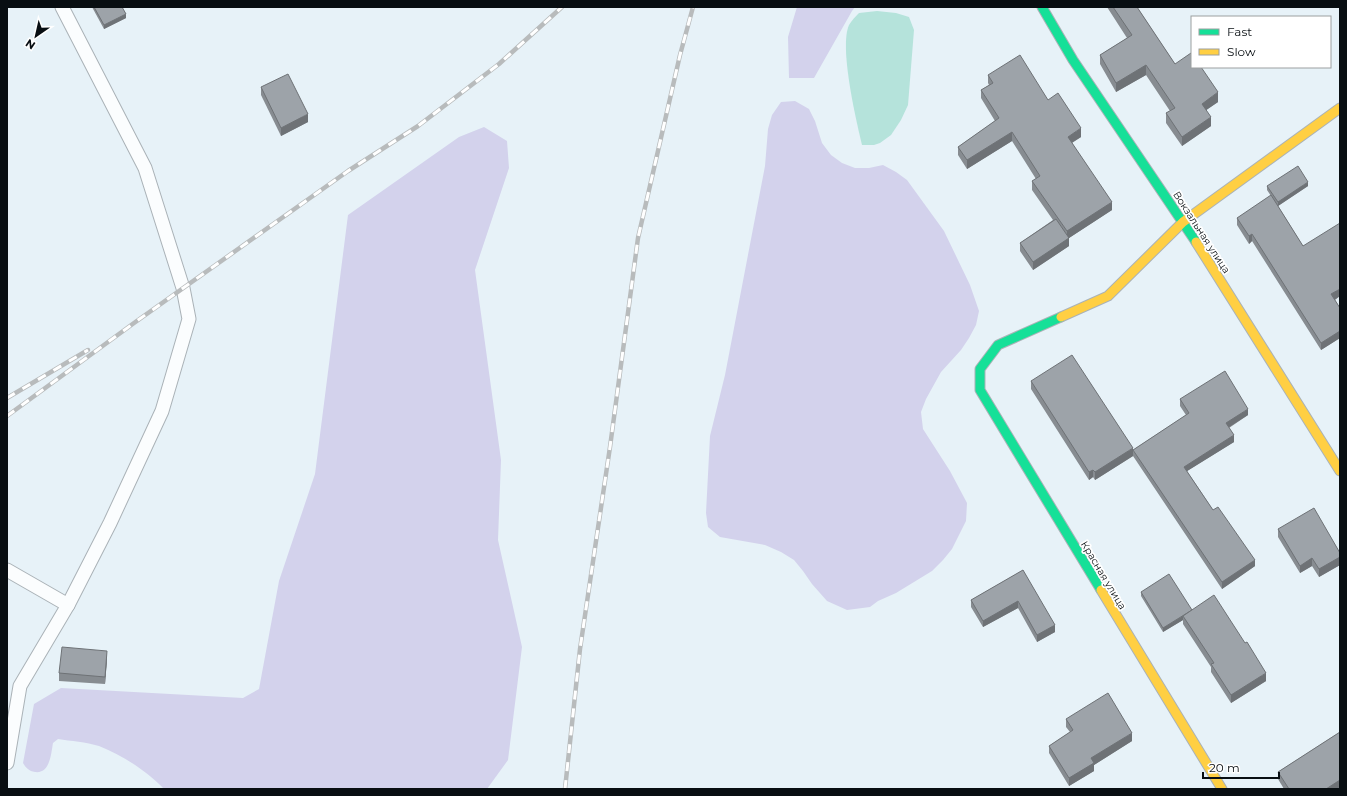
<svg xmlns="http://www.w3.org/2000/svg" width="1347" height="796" font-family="Montserrat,sans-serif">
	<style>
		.green { fill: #d3d2ec }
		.water { fill: #b5e3db }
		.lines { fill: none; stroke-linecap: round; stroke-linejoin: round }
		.lane-casing { stroke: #aab2b7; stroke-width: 15 }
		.fast-casing { stroke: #aab2b7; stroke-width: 11 }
		.slow-casing { stroke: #aab2b7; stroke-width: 11 }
		.lane { stroke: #fbfdfe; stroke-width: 13 }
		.fast { stroke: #16e098; stroke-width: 9 }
		.slow { stroke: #ffcf43; stroke-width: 9 }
		.rail-casing { stroke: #b8bbbc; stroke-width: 4.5 }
		.rail { stroke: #fff; stroke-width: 3; stroke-dasharray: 9; stroke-linecap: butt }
		.wall { fill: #878c91 }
		.shaded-wall { fill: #6e7276 }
		.building { fill: #9da3a9; stroke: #6e7276 }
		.labels { text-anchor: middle; stroke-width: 3.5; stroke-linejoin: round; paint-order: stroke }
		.street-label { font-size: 10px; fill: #080e12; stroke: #fff }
	</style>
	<rect width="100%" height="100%" fill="#e7f2f8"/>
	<g class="green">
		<path d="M 797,7 L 855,7 L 852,11 L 814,78 L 789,78 L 788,37 Z"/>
		<path d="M 795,101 L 809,109 L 815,121 L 822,143 L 831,155 L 842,163 L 855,168 L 869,168 L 883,165 L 896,172 L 907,180 L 944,231 L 970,285 L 979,311 L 976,325 L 969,338 L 961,350 L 941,372 L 926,399 L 921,412 L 923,429 L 950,471 L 967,503 L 966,521 L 952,549 L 943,560 L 932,571 L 896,593 L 878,601 L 870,607 L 847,610 L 827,601 L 812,584 L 803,571 L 794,560 L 781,552 L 765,545 L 720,537 L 708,527 L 706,513 L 710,436 L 725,375 L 765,166 L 768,129 L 772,115 L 781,102 Z"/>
		<path d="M 484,127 L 507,141 L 509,168 L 475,270 L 501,460 L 498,540 L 522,647 L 508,760 L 487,789 L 164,789 C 147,771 122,755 99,746 C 86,742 71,741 58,739 L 53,743 C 51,754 50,774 35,772 C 29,771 26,768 23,763 L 34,704 L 61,688 L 243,698 L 259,689 L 279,581 L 315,474 L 348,215 L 459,137 Z"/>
	</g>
	<path class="water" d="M 877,11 L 896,13 L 909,17 L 914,30 L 908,105 L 901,120 L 891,135 L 880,143 L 874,145 L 862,145 C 856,120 839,47 849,25 C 852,20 856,16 859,13 Z"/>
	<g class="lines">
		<g class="lane-casing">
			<g id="lane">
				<path d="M 7,570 L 68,605"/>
				<path d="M 7,763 L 20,686 L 68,605 L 110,523 L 162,411 L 189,319 L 183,288 L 145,168 L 62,7"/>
			</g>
		</g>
		<g class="fast-casing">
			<g id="fast">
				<path d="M 1042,7 L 1073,60 L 1196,242"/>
				<path d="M 1061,317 L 998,345 L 980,369 L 980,390 L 1101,590"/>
			</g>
		</g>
		<g class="slow-casing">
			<g id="slow">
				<path d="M 1196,242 L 1340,471"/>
				<path d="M 1061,317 L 1108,296 L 1183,222 L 1340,108"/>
				<path d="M 1101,590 L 1222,789"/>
			</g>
		</g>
		<use href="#lane" class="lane"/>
		<use href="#fast" class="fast"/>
		<use href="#slow" class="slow"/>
		<g class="rail-casing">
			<g id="rail">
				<path d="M 7,398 L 88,350"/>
				<path d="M 7,416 L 134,323 L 348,171 L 418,126 L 499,64 L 562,7"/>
				<path d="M 565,789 L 580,649 L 610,447 L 638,238 L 680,55 L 693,7"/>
			</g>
		</g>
		<use href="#rail" class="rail"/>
	</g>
	<g class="wall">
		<path d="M 92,7 L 122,7 L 126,18 L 104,29 Z"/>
		<path d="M 1107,7 L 1137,7 L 1175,64 L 1218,102 L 1206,110 L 1211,126 L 1182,146 L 1166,123 L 1166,113 L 1170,111 L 1146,75 L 1116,92 L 1100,64 L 1100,55 L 1127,38 Z"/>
		<path d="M 988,75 L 1048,100 L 1081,137 L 1072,143 L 1112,210 L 1069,238 L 1069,246 L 1033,270 L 1020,251 L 1020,243 L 1053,220 L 1032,190 L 1032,181 L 1036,179 L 1012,141 L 967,169 L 958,155 L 958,147 L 995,121 L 981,98 L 981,90 L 989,85 L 988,83 Z"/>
		<path d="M 261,87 L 308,122 L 281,136 L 261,95 Z"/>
		<path d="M 1267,186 L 1308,186 L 1278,206 L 1303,246 L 1340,296 L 1335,300 L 1340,308 L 1340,338 L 1321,350 L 1252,241 L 1249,244 L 1237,225 L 1237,218 L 1271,196 L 1267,190 Z"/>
		<path d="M 1031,381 L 1133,456 L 1095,480 L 1093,477 L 1089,480 L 1031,389 Z"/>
		<path d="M 1180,399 L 1248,415 L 1229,428 L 1234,442 L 1187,471 L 1213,510 L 1255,566 L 1222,589 L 1133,456 L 1133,450 L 1186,415 L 1180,406 Z"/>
		<path d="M 1278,529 L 1340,553 L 1340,565 L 1319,577 L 1312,566 L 1300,573 L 1278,537 Z"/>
		<path d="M 1023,570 L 1055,632 L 1037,642 L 1018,608 L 983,627 L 971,607 L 971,600 Z"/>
		<path d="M 1141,592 L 1192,610 L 1266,681 L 1231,703 L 1211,672 L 1211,667 L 1183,624 L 1183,620 L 1163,632 L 1141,596 Z"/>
		<path d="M 107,659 L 105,684 L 59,681 L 59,673 Z"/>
		<path d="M 1066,719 L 1132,741 L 1094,765 L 1094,771 L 1069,786 L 1049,753 L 1049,746 L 1070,732 L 1066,727 Z"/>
		<path d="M 1340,732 L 1340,787 L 1337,789 L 1284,789 L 1278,779 L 1278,772 Z"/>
	</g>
	<g class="shaded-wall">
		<path d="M 126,14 L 126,18 L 104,29 L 104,25 Z"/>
		<path d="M 1146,65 L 1146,75 L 1116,92 L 1116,83 Z"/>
		<path d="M 1218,92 L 1218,102 L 1202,113 L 1202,104 Z"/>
		<path d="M 308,114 L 308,122 L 281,136 L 281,128 Z"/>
		<path d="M 1211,117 L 1211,126 L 1182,146 L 1182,137 Z"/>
		<path d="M 1081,128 L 1081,137 L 1068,145 L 1068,137 Z"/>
		<path d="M 1012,132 L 1012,141 L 967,169 L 967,160 Z"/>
		<path d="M 1308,182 L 1308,186 L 1278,206 L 1278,202 Z"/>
		<path d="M 1112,202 L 1112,210 L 1069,238 L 1069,246 L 1033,270 L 1033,262 L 1067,239 L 1067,231 Z"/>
		<path d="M 1252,234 L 1252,241 L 1249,244 L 1249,236 Z"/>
		<path d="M 1340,289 L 1340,296 L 1331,302 L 1331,294 Z"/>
		<path d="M 1340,331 L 1340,338 L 1321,350 L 1321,343 Z"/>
		<path d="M 1248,409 L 1248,415 L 1226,429 L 1226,423 Z"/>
		<path d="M 1234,435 L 1234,442 L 1184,473 L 1184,467 Z"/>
		<path d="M 1133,448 L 1133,456 L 1095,480 L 1095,472 Z"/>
		<path d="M 1093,470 L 1093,477 L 1089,480 L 1089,472 Z"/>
		<path d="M 1340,557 L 1340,565 L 1319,577 L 1319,569 Z"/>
		<path d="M 1312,558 L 1312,566 L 1300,573 L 1300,566 Z"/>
		<path d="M 1255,560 L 1255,566 L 1222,589 L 1222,582 Z"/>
		<path d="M 1018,601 L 1018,608 L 983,627 L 983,621 Z"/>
		<path d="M 1183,616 L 1183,620 L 1163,632 L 1163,628 Z"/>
		<path d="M 1055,625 L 1055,632 L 1037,642 L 1037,635 Z"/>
		<path d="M 107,651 L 107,659 L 105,684 L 105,677 Z"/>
		<path d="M 1266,673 L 1266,681 L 1231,703 L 1231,695 Z"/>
		<path d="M 1132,733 L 1132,741 L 1094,765 L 1094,771 L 1069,786 L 1069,778 L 1091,758 Z"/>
		<path d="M 1340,780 L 1340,787 L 1337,789 L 1326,789 Z"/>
	</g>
	<g class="building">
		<path d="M 94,7 L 122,7 L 126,14 L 104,25 Z"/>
		<path d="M 1113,7 L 1137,7 L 1175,64 L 1191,53 L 1192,54 L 1192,67 L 1201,67 L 1218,92 L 1202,104 L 1211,117 L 1182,137 L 1166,113 L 1175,108 L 1146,65 L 1116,83 L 1100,55 L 1132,35 Z"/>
		<path d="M 1020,55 L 1048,100 L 1058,93 L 1081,128 L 1068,137 L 1112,202 L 1067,231 L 1032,181 L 1040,176 L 1012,132 L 967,160 L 958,147 L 999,118 L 981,90 L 993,83 L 988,75 Z"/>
		<path d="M 288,74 L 308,114 L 281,128 L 261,87 Z"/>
		<path d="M 1298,166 L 1308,182 L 1278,202 L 1267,186 Z"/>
		<path d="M 1271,195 L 1303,246 L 1340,223 L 1340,289 L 1331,294 L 1340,308 L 1340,331 L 1321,343 L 1252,234 L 1249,236 L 1237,218 Z"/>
		<path d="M 1056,219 L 1069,238 L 1033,262 L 1020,243 Z"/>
		<path d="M 1072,355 L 1133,448 L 1095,472 L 1093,470 L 1089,472 L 1031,381 Z"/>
		<path d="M 1225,371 L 1248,409 L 1226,423 L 1234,435 L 1184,467 L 1213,510 L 1218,507 L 1255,560 L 1222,582 L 1133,450 L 1189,413 L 1180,399 Z"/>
		<path d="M 1314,508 L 1340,553 L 1340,557 L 1319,569 L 1312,558 L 1300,566 L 1278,529 Z"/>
		<path d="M 1023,570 L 1055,625 L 1037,635 L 1018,601 L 983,621 L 971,600 Z"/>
		<path d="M 1169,574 L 1192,610 L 1163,628 L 1141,592 Z"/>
		<path d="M 1214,595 L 1245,643 L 1247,642 L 1266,673 L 1231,695 L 1211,664 L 1214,663 L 1183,616 Z"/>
		<path d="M 62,647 L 107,651 L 105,677 L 59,673 Z"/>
		<path d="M 1108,693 L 1132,733 L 1091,758 L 1094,763 L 1069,778 L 1049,746 L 1073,730 L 1066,719 Z"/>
		<path d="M 1340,732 L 1340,780 L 1326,789 L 1289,789 L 1278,772 Z"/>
	</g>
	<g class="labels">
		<g class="street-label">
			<text transform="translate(1202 232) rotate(57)" y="4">Вокзальная улица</text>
			<text transform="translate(1104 575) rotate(59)" y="4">Красная улица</text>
		</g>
	</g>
	<rect width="1347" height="796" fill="none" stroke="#080e12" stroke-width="16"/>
	<rect x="1191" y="16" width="140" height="52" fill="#ffffff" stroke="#9c9fa0"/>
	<rect x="1199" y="29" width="20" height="6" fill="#16e098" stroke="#9c9fa0"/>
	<text x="1227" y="36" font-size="12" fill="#080e12">Fast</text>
	<rect x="1199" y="49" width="20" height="6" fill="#ffcf43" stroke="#9c9fa0"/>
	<text x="1227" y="56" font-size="12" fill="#080e12">Slow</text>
	<g transform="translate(36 36) rotate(214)" stroke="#ffffff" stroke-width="3" paint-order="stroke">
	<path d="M0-3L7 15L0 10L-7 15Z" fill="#080e12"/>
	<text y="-6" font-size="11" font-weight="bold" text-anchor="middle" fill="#080e12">N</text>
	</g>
	<path d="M1203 772v6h76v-6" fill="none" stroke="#080e12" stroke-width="2"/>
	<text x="1209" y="772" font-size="12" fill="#080e12" stroke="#ffffff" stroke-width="3" paint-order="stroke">20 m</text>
</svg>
